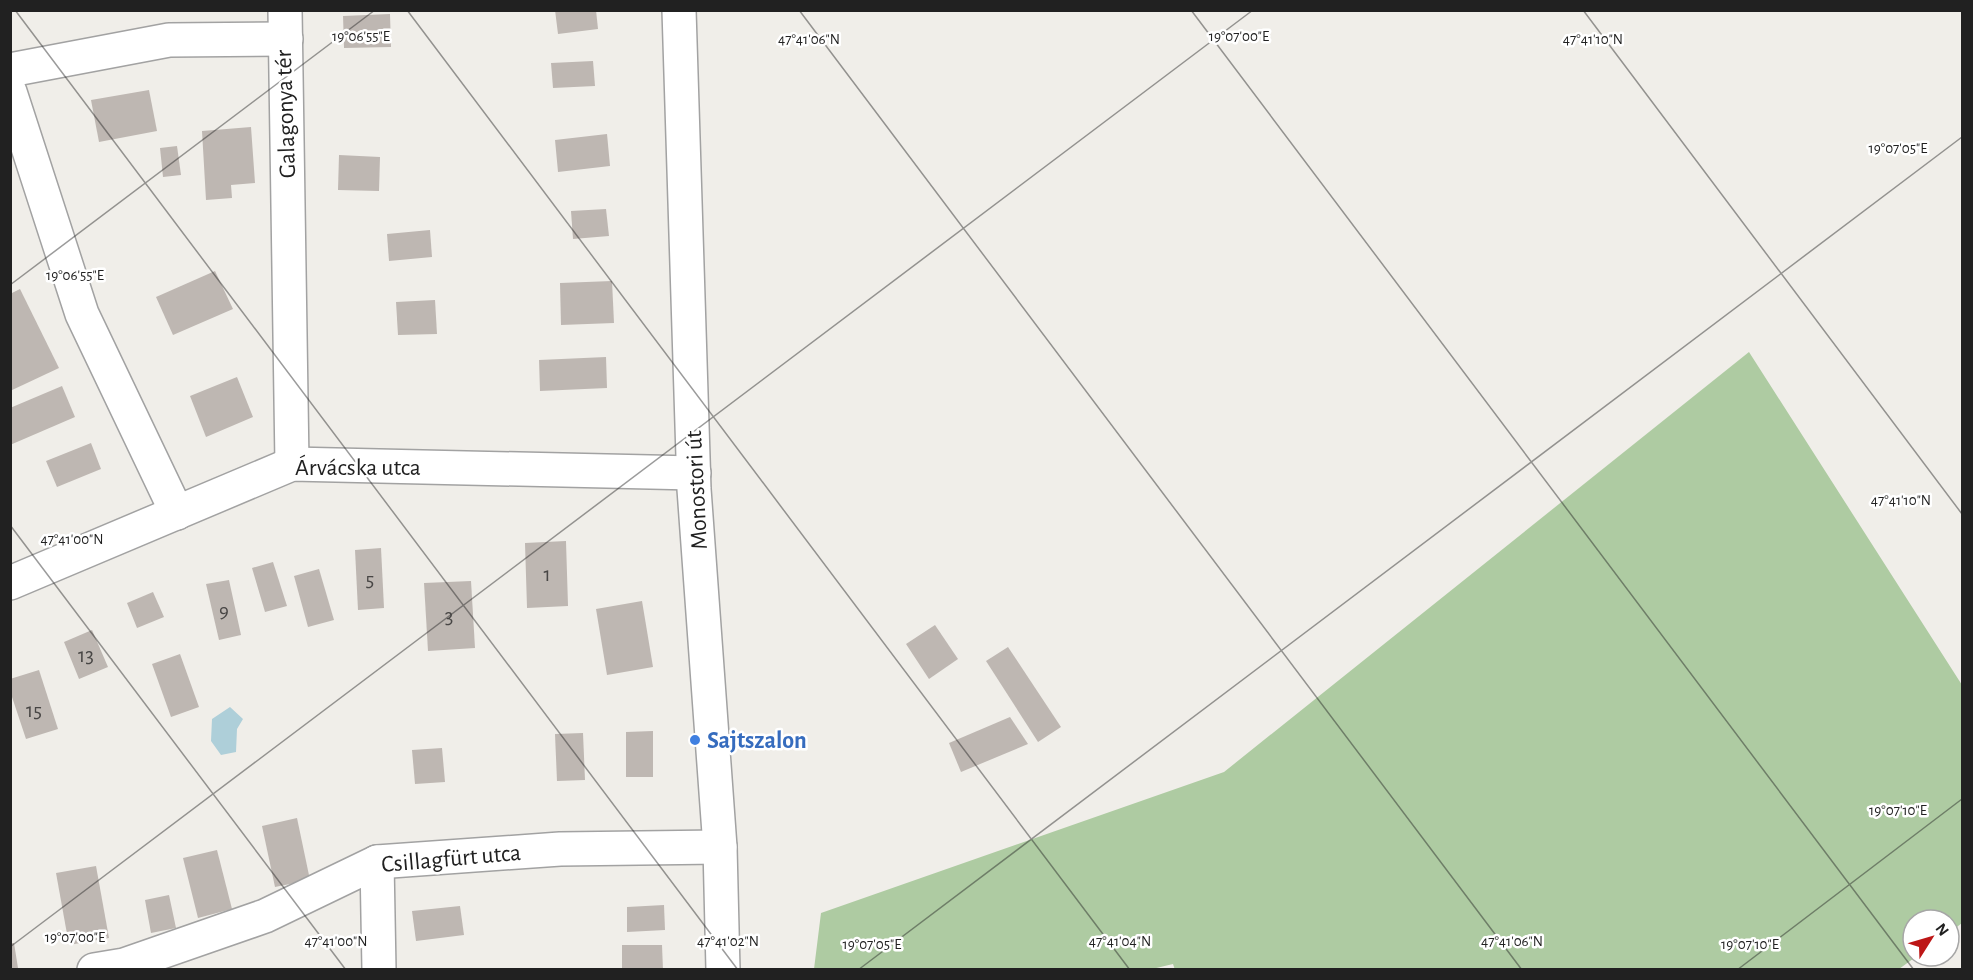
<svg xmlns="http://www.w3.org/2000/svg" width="1973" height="980" font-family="'Alegreya Sans',sans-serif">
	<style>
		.forest { fill: #aecba2 }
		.water { fill: #aecfd9 }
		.building { fill: #beb7b2 }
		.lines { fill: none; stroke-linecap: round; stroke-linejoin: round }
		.street-casing { stroke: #a2a2a2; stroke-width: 36 }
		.street { stroke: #fff; stroke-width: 33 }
		.ticks { fill: none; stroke: #212121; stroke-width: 1.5; stroke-opacity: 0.45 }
		.shop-dot { fill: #3f7fe0; stroke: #fff; stroke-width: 2 }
		.labels { text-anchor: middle; stroke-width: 5; stroke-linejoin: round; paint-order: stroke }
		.number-label { font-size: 21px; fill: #484645 }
		.street-label { font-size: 24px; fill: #212121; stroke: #fff }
		.shop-label { font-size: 24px; font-weight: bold; fill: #366cbe; stroke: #fff; text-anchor: start }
		.ticks-label { font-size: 15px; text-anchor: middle; fill: #212121; stroke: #fff; stroke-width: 5; stroke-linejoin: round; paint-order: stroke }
	</style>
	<rect width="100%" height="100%" fill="#f0eee9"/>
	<path class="forest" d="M 1749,352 L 1962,685 L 1962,923 L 1949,933 L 1949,920 L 1913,920 L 1913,956 L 1917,956 L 1899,969 L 1175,970 L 1173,964 L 1148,970 L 814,969 L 821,913 L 1224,772 Z"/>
	<path class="water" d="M 230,707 L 243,719 L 237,729 L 236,752 L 221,755 L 211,741 L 212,719 Z"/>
	<g class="building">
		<path d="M 555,10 L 596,10 L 598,29 L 558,34 Z"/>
		<path d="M 390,14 L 391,47 L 344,48 L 343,16 Z"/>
		<path d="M 593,61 L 595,86 L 553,88 L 551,63 Z"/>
		<path d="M 149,90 L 157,131 L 99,142 L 91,100 Z"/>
		<path d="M 251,127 L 255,183 L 231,185 L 232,198 L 206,200 L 202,131 Z"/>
		<path d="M 607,134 L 610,166 L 558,172 L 555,140 Z"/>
		<path d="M 177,146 L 181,175 L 163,177 L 160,148 Z"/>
		<path d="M 339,155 L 380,157 L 379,191 L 338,190 Z"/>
		<path d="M 606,209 L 609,236 L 573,239 L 571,211 Z"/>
		<path d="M 430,230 L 432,257 L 389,261 L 387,234 Z"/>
		<path d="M 215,271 L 233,309 L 173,335 L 156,297 Z"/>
		<path d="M 612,281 L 614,323 L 561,325 L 560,283 Z"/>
		<path d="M 20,289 L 59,368 L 10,391 L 10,294 Z"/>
		<path d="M 435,300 L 437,334 L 398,335 L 396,302 Z"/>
		<path d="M 606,357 L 607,388 L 540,391 L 539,360 Z"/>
		<path d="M 237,377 L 253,417 L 206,437 L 190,396 Z"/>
		<path d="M 62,386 L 75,417 L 10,445 L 10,408 Z"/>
		<path d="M 91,443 L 101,469 L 57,487 L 46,461 Z"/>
		<path d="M 566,541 L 568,606 L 527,608 L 525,543 Z"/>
		<path d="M 381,548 L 384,608 L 358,610 L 355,550 Z"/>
		<path d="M 273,562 L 287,606 L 265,612 L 252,568 Z"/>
		<path d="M 319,569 L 334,620 L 308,627 L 294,576 Z"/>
		<path d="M 229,580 L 241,635 L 219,640 L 206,584 Z"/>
		<path d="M 471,581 L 475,648 L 428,651 L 424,583 Z"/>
		<path d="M 153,592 L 164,617 L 137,628 L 127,603 Z"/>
		<path d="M 642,601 L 653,667 L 607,675 L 596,609 Z"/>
		<path d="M 935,625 L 958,659 L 929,679 L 906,644 Z"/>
		<path d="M 92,630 L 108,667 L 79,679 L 64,642 Z"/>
		<path d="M 1008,647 L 1061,727 L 1038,742 L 986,661 Z"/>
		<path d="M 180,654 L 199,707 L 171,717 L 152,664 Z"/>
		<path d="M 39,670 L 58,729 L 26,739 L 10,691 L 10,679 Z"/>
		<path d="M 1010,717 L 1028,744 L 961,772 L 949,743 Z"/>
		<path d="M 653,731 L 653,777 L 626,777 L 626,732 Z"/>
		<path d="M 583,733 L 585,780 L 557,781 L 555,734 Z"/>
		<path d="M 442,748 L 445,782 L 415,784 L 412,750 Z"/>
		<path d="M 297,818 L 310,880 L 275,887 L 262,826 Z"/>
		<path d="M 217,850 L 232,909 L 198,918 L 183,858 Z"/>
		<path d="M 96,866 L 109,938 L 69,945 L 56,873 Z"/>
		<path d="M 169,895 L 176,928 L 151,933 L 145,900 Z"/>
		<path d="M 664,905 L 665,930 L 627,932 L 627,907 Z"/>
		<path d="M 460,906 L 464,935 L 416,941 L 412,911 Z"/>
		<path d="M 10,943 L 14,943 L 18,968 L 10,969 Z"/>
		<path d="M 622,945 L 662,945 L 663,970 L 622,970 Z"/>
	</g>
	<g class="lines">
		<g class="street-casing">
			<g id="street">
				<path d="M 285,10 L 292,464"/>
				<path d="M 679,10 L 694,489 L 720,847 L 723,970"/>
				<path d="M 10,70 L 169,40 L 286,39"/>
				<path d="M 10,92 L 82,314 L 177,513"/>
				<path d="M 10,583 L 292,464 L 694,473"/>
				<path d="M 377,862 L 379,970"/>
				<path d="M 94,970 L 124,965 L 265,916 L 377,862 L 560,849 L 720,847"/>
			</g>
		</g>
		<use href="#street" class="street"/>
	</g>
	<path class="ticks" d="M 15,10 L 738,970M 407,10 L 1130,970M 799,10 L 1522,970M 1191,10 L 1914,970M 1583,10 L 1962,514M 10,285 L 375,10M 10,525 L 346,970M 10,947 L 1253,10M 858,970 L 1962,137M 1737,970 L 1962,799"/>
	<circle class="shop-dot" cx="695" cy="740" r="6"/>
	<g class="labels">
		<g class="number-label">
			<text x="547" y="581">1</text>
			<text x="370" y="586">5</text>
			<text x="224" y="617">9</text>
			<text x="449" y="623">3</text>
			<text x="86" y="662">13</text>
			<text x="34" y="717">15</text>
		</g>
		<g class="street-label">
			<text transform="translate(285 114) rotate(-92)" y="8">Galagonya tér</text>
			<text x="358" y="475">Árvácska utca</text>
			<text transform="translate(696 490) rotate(-93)" y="8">Monostori út</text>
			<text transform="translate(451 858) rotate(-5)" y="8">Csillagfürt utca</text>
		</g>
		<g class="shop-label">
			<text x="707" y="748">Sajtszalon</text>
		</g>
	</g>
	<g class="ticks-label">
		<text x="361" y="41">19°06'55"E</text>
		<text x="1239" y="41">19°07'00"E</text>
		<text x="809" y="44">47°41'06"N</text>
		<text x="1593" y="44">47°41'10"N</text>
		<text x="1898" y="153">19°07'05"E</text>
		<text x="75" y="280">19°06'55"E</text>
		<text x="1901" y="505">47°41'10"N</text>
		<text x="72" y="544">47°41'00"N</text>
		<text x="1898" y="815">19°07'10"E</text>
		<text x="75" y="942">19°07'00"E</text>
		<text x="336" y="946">47°41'00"N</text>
		<text x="728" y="946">47°41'02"N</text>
		<text x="1120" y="946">47°41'04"N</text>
		<text x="1512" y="946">47°41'06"N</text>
		<text x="872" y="949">19°07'05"E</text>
		<text x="1750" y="949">19°07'10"E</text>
	</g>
	<rect width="1973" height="980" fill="none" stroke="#212121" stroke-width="24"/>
	<g transform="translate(1931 938) rotate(53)"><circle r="28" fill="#ffffff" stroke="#a6a6a6" stroke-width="1.5"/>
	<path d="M0-4.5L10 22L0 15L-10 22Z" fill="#bd1616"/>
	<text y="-9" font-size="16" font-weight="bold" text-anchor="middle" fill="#212121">N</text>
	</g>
</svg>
